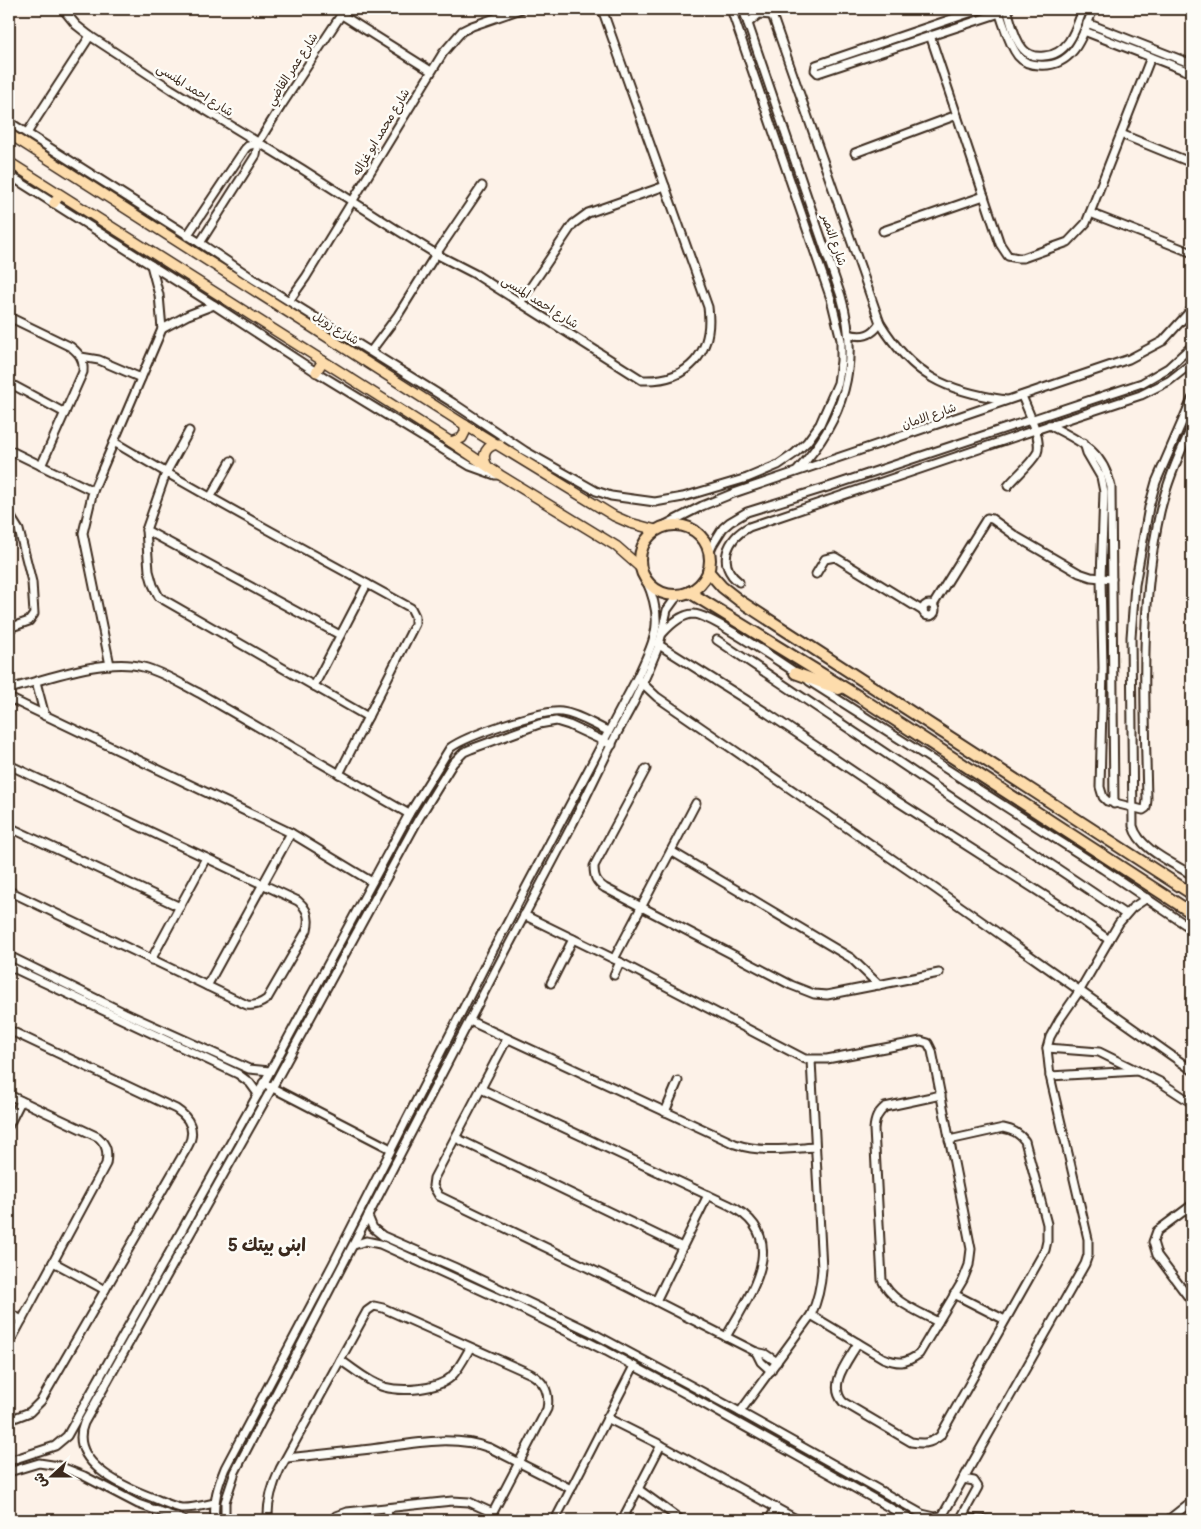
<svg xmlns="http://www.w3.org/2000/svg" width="1201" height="1529" font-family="Pangolin,'Playpen Sans Arabic',sans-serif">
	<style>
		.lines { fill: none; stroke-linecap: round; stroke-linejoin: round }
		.minor-casing { stroke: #3b2a1e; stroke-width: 11 }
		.major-casing { stroke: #3b2a1e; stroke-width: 12 }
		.highway-casing { stroke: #3b2a1e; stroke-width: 14 }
		.minor { stroke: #fdfcf7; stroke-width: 7 }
		.major { stroke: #fddcac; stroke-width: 9 }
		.highway { stroke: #fddcac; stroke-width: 10 }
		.labels { text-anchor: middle; stroke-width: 5; stroke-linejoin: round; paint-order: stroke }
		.street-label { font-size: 12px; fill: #3b2a1e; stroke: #fdfcf7 }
		.district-label { font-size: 18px; font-weight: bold; fill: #3b2a1e; stroke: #fdfcf7 }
	</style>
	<rect width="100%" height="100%" fill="#fdf2e8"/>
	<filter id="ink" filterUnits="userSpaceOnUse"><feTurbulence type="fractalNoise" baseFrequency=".02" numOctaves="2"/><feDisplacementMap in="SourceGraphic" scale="10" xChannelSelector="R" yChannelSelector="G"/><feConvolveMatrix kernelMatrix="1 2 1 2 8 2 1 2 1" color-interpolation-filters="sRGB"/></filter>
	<g filter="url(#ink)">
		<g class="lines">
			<g class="minor-casing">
				<g id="minor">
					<path d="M 63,9 L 76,25 L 90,36 L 171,89 L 302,169 L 394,228 L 436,254 L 475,274 L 642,380 C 688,382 714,353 708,307 L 602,9"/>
					<path d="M 743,9 L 841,296 C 861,364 844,420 797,471"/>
					<path d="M 770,9 L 880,323 C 913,376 945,391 1006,400"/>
					<path d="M 981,9 L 816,65 L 815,70 L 818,73 L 1000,13"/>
					<path d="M 998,9 C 1004,24 1008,43 1018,56 C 1023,62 1031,65 1039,65 C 1074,68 1083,35 1093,9"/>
					<path d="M 1007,9 C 1011,21 1014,39 1023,49 C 1028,55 1036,57 1044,56 C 1069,55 1076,28 1083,9"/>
					<path d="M 342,15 L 431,71"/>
					<path d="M 748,23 L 759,14 L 772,15"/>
					<path d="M 1087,23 L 1192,64"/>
					<path d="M 1084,31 L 1192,73"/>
					<path d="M 930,35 L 1000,244 L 1008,256 L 1018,258 L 1023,258 L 1068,242 L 1086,223 L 1151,57"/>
					<path d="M 9,122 L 200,243 L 255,280 L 453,403 L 525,451 L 596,491 L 611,496 L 655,502 L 683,497 L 747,478 L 778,465 L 794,454 L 807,442 L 820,424 L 838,383 L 841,361 L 841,340 L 831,299 L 731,9"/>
					<path d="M 27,133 L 90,36"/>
					<path d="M 1121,134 L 1192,163"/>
					<path d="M 855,153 L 957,115"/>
					<path d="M 9,175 L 214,305 L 316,372 L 470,466 L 495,475 L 500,475"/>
					<path d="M 1090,213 L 1190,252"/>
					<path d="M 883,231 L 984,196"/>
					<path d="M 187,236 L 245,149 L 248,146 L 258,143"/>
					<path d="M 200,243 L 256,155 L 258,143 L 281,106 L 345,9"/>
					<path d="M 289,301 L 306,277 L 443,53 L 462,31 L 472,26 L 521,9"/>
					<path d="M 520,303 L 573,224 L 588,213 L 665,186"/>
					<path d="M 9,317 L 71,347 C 80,354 84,360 83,372 L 41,466"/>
					<path d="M 162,329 L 188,315 L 214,305"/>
					<path d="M 849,334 C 863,338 873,335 880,323"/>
					<path d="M 371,351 L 398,315 L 436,254 L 482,186"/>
					<path d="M 81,357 L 99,360 L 141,378"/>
					<path d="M 9,383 L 65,413"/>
					<path d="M 1192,399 L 1156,482 L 1149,507 L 1135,585 L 1131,637 L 1133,826 C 1139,849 1173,863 1192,875"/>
					<path d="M 1049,425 C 1080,441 1103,450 1111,487 L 1114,804"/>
					<path d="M 189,431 L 166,473 L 146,530 L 149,571 L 153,585 L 159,597 L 368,717"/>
					<path d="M 114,442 C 211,500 312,553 411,608 L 415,616 L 415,624 L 339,774"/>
					<path d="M 1084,443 L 1087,453 L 1101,477 L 1104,492 L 1101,579 L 1103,668 L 1100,787 L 1103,797 L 1107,801 L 1143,810 L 1146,808 L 1147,800 C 1145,705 1139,606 1160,512 C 1167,482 1179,454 1192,427"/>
					<path d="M 9,450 L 93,491"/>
					<path d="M 1008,486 C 1017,475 1030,465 1037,453 C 1043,440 1027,409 1022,396"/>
					<path d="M 210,498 L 231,461"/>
					<path d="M 9,514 L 19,530 L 32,582 L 34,614 L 29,621 L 9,628"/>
					<path d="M 661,527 L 702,506 L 734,493 L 1129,359 L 1163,341 L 1192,309"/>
					<path d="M 146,530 L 340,635"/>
					<path d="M 709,553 L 713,544 L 723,528 L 730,522 L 747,512 L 831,486 L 1142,383 L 1168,368 L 1192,346"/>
					<path d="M 816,574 L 825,559 L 835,557 L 923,611"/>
					<path d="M 739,582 C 716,565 727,538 749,527 L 1035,430 L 1141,395 L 1169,381 L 1192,363"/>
					<circle cx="929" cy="610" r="6"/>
					<path d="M 933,605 L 987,518 L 992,519 L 1017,537 L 1079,573 L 1091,577 L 1112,579"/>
					<path d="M 662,634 C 670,625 681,614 694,614 C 712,615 779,662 798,674"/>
					<path d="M 717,640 L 1125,914"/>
					<path d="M 656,643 L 767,713 L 897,801 L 1069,911 L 1109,940"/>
					<path d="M 110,665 L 83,533 L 93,491 L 162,329 L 159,295 L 151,265"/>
					<path d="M 639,680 L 657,697 L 930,885 L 1192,1070"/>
					<path d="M 809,681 L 1103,869 L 1192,929"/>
					<path d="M 36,682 L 45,716"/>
					<path d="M 314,686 L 367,584"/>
					<path d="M 9,689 C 47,679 105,657 143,667 C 163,672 181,684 199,693 L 409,814"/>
					<path d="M 9,698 L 291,833 L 372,882"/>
					<path d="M 9,765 L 298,901 C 308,909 310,918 307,930 L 267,999 C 260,1004 255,1006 247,1005 L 9,891"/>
					<path d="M 646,769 L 594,866 C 594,877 596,882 605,888 L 791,985 L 814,994 L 827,995 L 939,973"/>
					<path d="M 9,827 L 180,907"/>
					<path d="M 671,851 L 851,958 L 879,985"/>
					<path d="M 524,915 L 614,959 L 805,1059 L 827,1059 L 921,1041 L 928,1043 L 932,1051 L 971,1249 L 969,1265 L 963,1280 L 919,1354 C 905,1364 899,1364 883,1358 L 811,1315"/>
					<path d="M 9,956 L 125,1013 L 249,1069 L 270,1071"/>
					<path d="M 614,959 L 696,803"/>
					<path d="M 151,960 L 206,858"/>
					<path d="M 9,966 L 238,1074 L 250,1083 L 258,1094"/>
					<path d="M 614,975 L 620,962"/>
					<path d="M 551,983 L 573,939"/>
					<path d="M 207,986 L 291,833"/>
					<path d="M 470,1021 L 735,1144 C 761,1153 788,1149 815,1147"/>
					<path d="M 9,1030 L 176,1109 C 190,1118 196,1131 188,1146 L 41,1401 L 30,1412 L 9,1420"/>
					<path d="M 507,1039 L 434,1178 L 433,1186 L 439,1196 L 628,1287 L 756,1352 L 765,1354 L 777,1362"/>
					<path d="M 1047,1048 L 1099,1052 L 1160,1082 L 1192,1103"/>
					<path d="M 1050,1076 L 1138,1071"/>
					<path d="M 263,1083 L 391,1149"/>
					<path d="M 481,1089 L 729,1205 C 793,1237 750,1294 726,1337"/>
					<path d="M 9,1095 L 98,1137 C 107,1145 108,1152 106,1164 L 9,1344"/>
					<path d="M 665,1112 L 678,1081"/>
					<path d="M 9,1125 L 21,1101"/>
					<path d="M 456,1138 L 682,1247"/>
					<path d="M 1192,1205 L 1157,1231 L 1153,1242 L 1157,1255 L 1192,1302"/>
					<path d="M 368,1216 L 373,1228 L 383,1236 L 454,1267 L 589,1331 L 740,1412 L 922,1514 L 935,1517 L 942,1516"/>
					<path d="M 354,1245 L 366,1241 L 380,1244 L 516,1306 L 606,1351 L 686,1394 L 912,1520"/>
					<path d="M 53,1262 L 105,1290"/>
					<path d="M 954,1294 L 1005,1320"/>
					<path d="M 656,1301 L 708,1195"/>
					<path d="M 9,1313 L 22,1320"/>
					<path d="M 938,1322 C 918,1311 891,1302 882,1280 L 874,1129 C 875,1119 877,1114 885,1107 L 941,1095"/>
					<path d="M 858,1343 C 849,1360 827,1384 843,1402 L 911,1442 C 923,1444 930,1444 940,1436 L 1045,1250 L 1047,1241 L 1047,1224 L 1025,1141 C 1019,1133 1013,1130 1003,1128 L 949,1140"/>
					<path d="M 756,1352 L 761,1362 L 771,1371"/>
					<path d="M 340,1360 C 354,1369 368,1382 384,1387 C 402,1392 437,1390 451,1377 C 459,1369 465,1357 470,1348"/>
					<path d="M 740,1412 L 811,1315 C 818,1300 821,1286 822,1269 L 811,1060"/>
					<path d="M 607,1418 L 661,1445 L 798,1520"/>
					<path d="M 287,1458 C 315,1455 343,1452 371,1449 C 410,1444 452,1434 490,1448 L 571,1489"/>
					<path d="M 9,1461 L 55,1446 L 67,1436 L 258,1094 L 409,814 L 450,748 C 466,736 543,709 562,712 C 578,714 594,725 608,731"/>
					<path d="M 9,1472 L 39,1463 L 59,1466 L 84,1476 L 138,1504 L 184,1520"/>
					<path d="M 638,1489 L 681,1520"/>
					<path d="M 215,1503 C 204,1505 192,1509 181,1508 C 171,1506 161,1501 151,1497 C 122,1486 68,1462 84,1423 L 272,1088 L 419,818 L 453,763 L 464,752 L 471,749 L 539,724 L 556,721 L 569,725 L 612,745"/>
					<path d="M 387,1508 L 389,1520"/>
					<path d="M 963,1515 L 972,1519 L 994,1520"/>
					<path d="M 215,1520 C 213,1501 218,1485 225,1468 L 333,1264 L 492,952 L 637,678 C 655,639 665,622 646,580"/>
					<path d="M 225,1520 L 225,1502 L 235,1472 L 502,958 L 573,823 L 616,735 L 634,702 L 649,669 L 659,645 L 667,610 L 675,599 L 681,594"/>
					<path d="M 268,1520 C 267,1502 272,1486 280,1469 L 367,1311 L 374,1306 L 383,1308 L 531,1374 C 545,1382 550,1393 547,1409 L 489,1520"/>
					<path d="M 333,1520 L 336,1516 L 347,1512 L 452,1501 L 469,1502 L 493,1513"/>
					<path d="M 555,1520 L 634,1366"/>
					<path d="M 622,1520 L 661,1445"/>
					<path d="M 769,1520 L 776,1508"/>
					<path d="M 940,1520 L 1085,1264 L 1088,1255 L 1088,1239 L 1050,1076 L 1047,1048 L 1050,1037 L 1060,1019 L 1080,990 L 1119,923 L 1132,908 L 1147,898"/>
					<path d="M 960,1520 L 978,1487 L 974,1481 L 963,1479"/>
					<path d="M 1168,1520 L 1192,1501"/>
				</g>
			</g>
			<g class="major-casing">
				<g id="major">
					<path d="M 9,134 L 465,425 L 614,516 L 630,523 L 656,530"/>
					<path d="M 9,162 L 451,442 L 500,475 L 616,546 L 641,568"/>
					<path d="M 54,203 L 60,195"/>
					<path d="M 316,372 L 323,361"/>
					<path d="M 451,442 L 462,438 L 465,432 L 465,425"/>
					<path d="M 487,466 C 481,455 486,445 499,444"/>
				</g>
			</g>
			<g class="highway-casing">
				<g id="highway">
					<circle cx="675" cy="560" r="35"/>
					<path d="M 708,571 L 722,587 L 740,601 L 1192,894"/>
					<path d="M 689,592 L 861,698 L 1192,913"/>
					<path d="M 795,673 L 839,689"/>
				</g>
			</g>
			<use href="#minor" class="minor"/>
			<use href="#major" class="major"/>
			<use href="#highway" class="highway"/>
		</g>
	</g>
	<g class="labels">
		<g class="street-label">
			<text transform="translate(292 69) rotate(-57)" y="4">شارع عمر القاضي</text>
			<text transform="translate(195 90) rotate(32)" y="4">شارع احمد المنسى</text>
			<text transform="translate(381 132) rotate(-59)" y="4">شارع محمد ابو غزاله</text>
			<text transform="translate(834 240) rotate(71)" y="4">شارع النصر</text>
			<text transform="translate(540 302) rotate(32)" y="4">شارع احمد المنسى</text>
			<text transform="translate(336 328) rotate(32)" y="4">شارع زويل</text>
			<text transform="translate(929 416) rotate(-19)" y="4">شارع الامان</text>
		</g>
		<g class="district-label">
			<text x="267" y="1251">ابنى بيتك 5</text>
		</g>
	</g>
	<rect width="1201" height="1529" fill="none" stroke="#fdfcf7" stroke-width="30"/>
	<rect x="15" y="15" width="1171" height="1499" fill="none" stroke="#3b2a1e" stroke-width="2" filter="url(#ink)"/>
	<g transform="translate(52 1476) rotate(249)" stroke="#fdfcf7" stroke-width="4" paint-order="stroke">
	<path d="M0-4L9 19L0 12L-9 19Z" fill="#3b2a1e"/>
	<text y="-8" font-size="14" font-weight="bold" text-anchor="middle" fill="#3b2a1e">ش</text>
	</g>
</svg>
